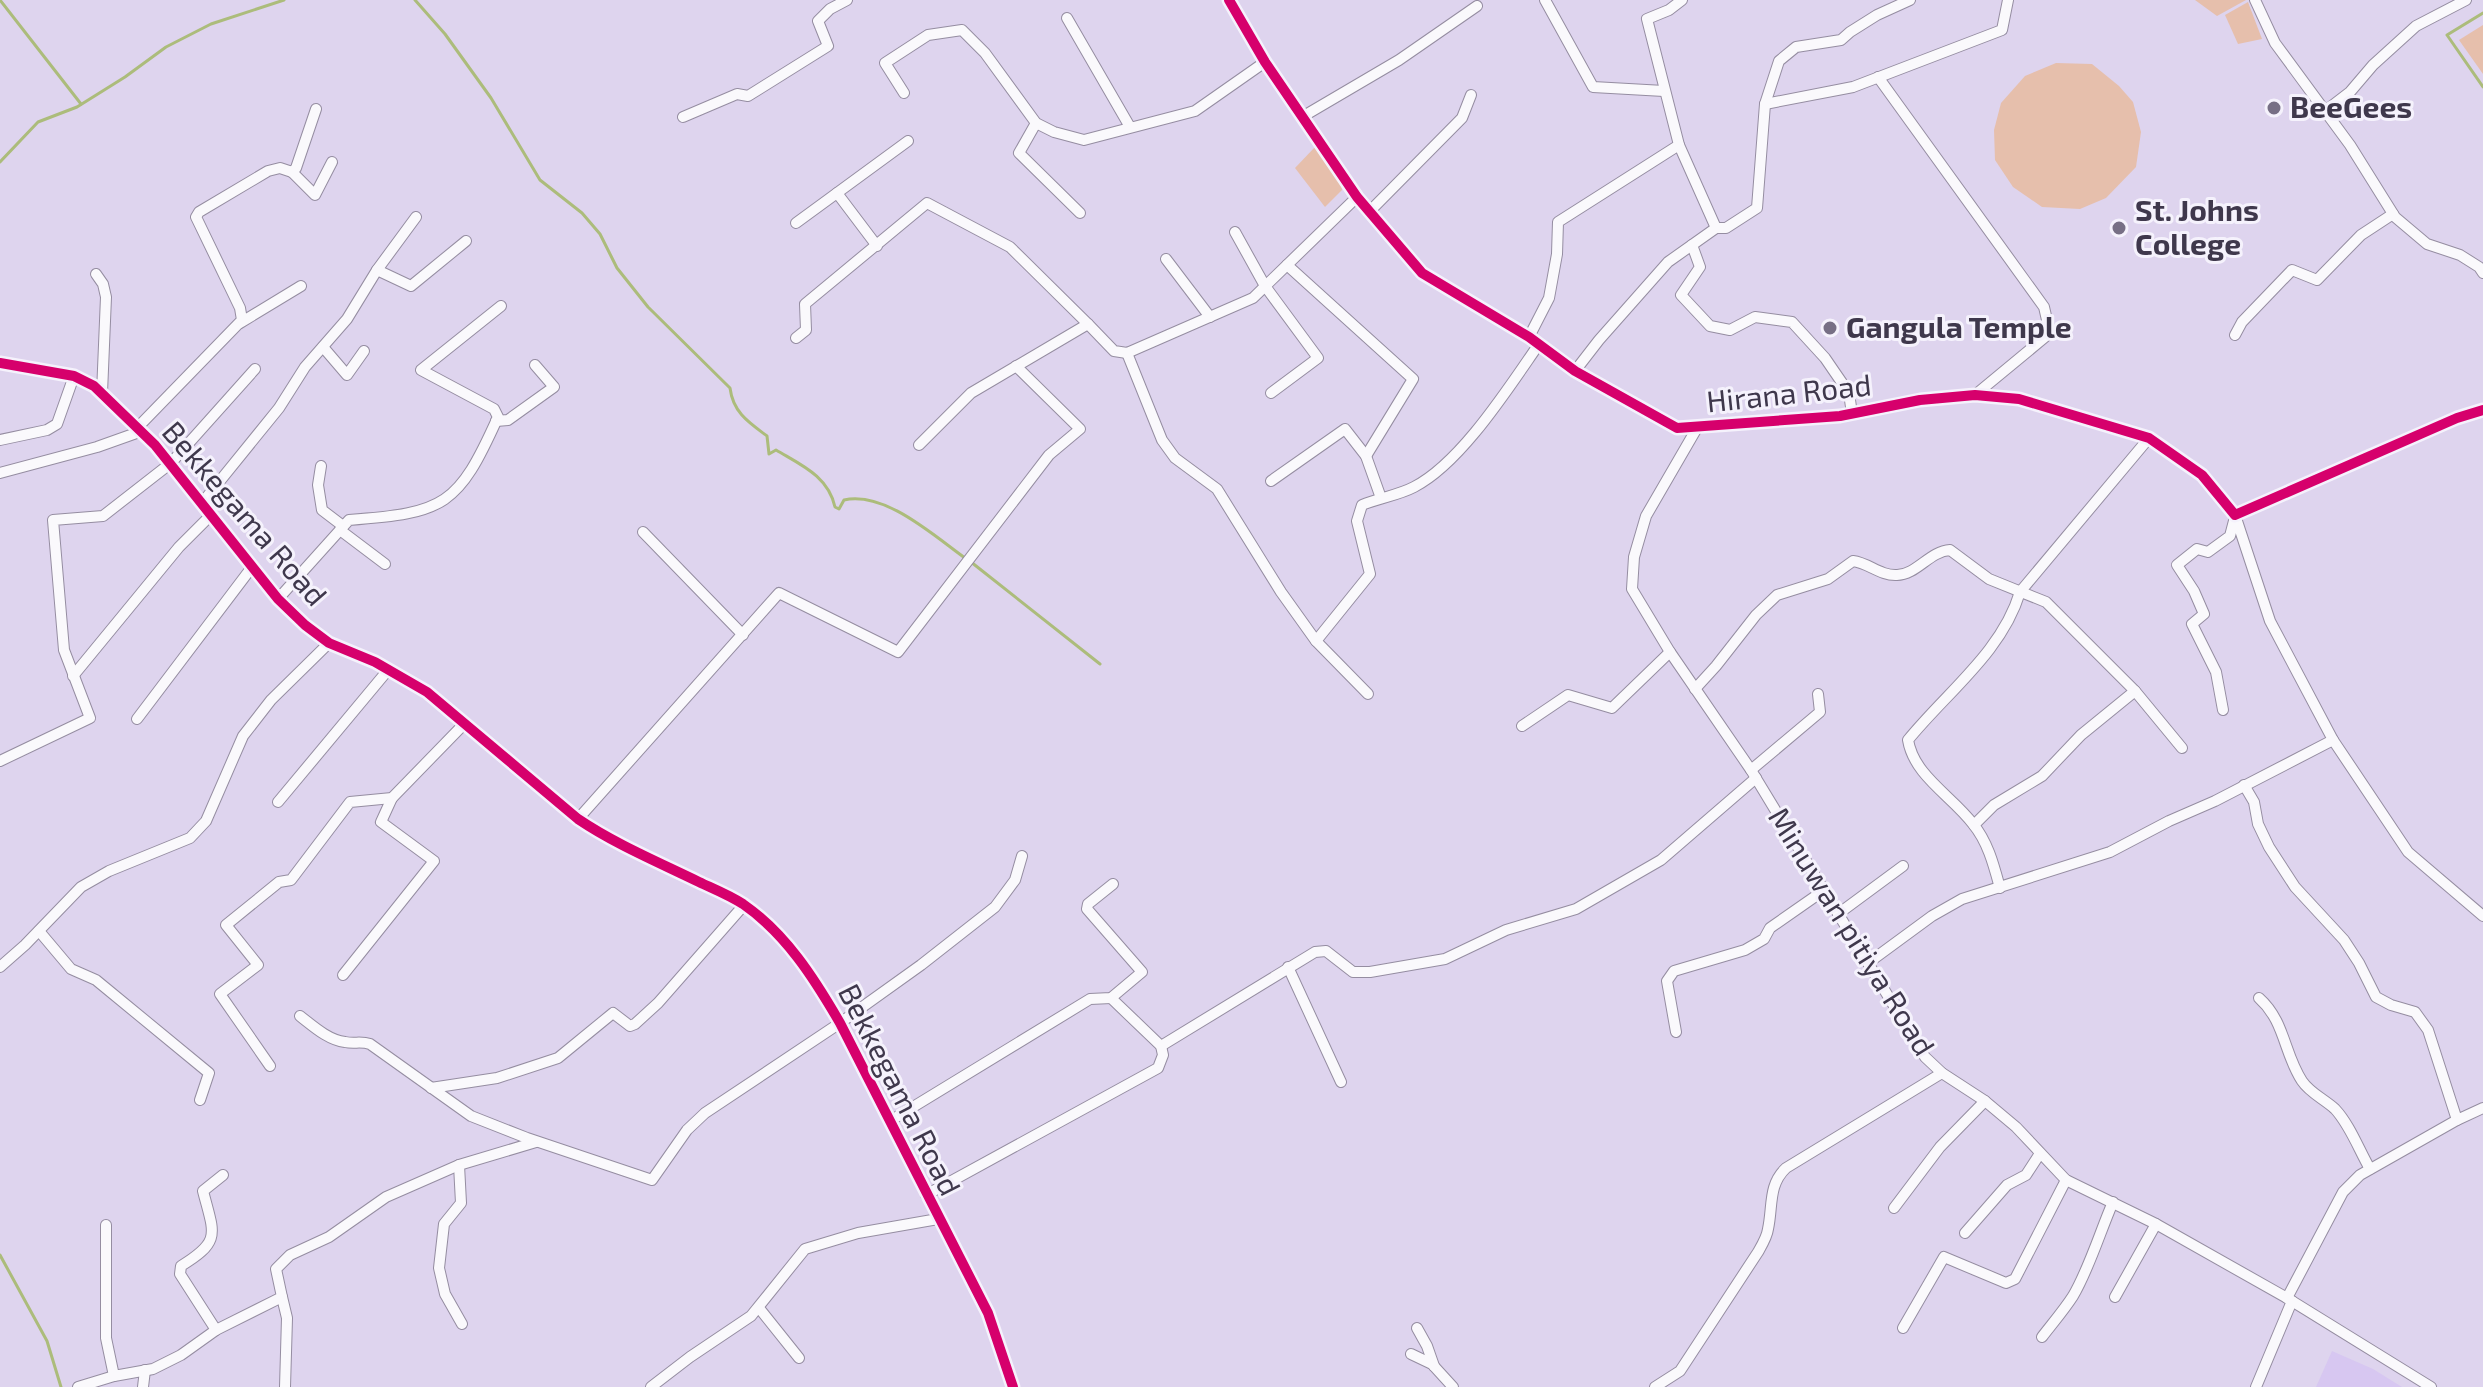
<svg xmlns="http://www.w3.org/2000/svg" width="2483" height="1387" font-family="'Exo 2',sans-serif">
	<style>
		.built { fill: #d7c7f1 }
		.green { fill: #e6bfac }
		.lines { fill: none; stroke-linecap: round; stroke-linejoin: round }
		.stream { stroke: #acbc7b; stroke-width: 3 }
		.minor-casing { stroke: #958da1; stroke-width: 12 }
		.minor { stroke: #faf9fc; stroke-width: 10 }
		.cycleway-casing { stroke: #f5f2fc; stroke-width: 15 }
		.cycleway { stroke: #d6006c; stroke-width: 10 }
		.poi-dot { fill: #776f85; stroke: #f5f2fc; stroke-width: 3 }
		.labels { text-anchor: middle; stroke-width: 6; stroke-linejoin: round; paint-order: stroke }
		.poi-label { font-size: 30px; font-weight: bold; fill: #3f384c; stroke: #f5f2fc; text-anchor: start }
		.street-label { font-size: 30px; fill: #3f384c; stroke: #f5f2fc }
	</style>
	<rect width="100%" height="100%" fill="#ded4ee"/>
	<path class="built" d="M 2332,1351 L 2373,1369 L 2402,1387 L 2316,1387 Z"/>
	<g class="green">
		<path d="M 2195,0 L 2246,0 L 2217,16 Z"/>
		<path d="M 2248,2 L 2262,39 L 2238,44 L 2225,15 Z"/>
		<path d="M 2483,25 L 2483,74 L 2459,40 Z"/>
		<path d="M 2056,63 L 2092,64 L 2119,86 L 2133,102 L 2141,132 L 2136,167 L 2106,198 L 2080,209 L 2042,207 L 2013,187 L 1995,160 L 1994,130 L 2001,103 L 2025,76 Z"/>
		<path d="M 1315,147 L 1341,184 L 1342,190 L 1325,207 L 1295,168 Z"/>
	</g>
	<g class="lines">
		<g class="stream">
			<path d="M 0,0 L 81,104"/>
			<path d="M 415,0 L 445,34 L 491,98 L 540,180 L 582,213 L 600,234 L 617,268 L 648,307 L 730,388 C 733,412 748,422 767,436 L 769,454 L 776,450 C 801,465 828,476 835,507 L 839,509 L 844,500 C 885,491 933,535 965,558"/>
			<path d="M 2483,13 L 2447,35 L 2483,87"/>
			<path d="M 0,162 L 38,122 L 77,107 L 125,77 L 166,47 L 211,24 L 284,0"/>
			<path d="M 971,562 L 1100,664"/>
			<path d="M 0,1255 L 47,1341 L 61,1387"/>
		</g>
		<g class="minor-casing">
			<g id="minor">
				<path d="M 1229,0 L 1265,62 L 1357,197 L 1422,273 L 1529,337 L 1575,371 L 1677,428 L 1840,416 L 1920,400 L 1975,395 L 2019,399 L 2149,438 L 2202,475 L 2235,515 L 2457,418 L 2483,410"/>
				<path d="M 1545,0 L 1593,87 L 1664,91"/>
				<path d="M 2255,0 L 2275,43 L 2350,145 L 2395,217 L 2427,244 L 2460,255 L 2479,267 L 2483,273"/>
				<path d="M 1067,18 L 1130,127"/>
				<path d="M 1878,77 L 2044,307 L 2050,333 L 1975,395"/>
				<path d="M 904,93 L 885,63 L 928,35 L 962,30 L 985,53 L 1036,123 L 1054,132 L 1084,140 L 1195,111 L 1265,62"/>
				<path d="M 1765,104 L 1853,87 L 2002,30 L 2008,0"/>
				<path d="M 2324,112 L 2350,92 L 2373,65 L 2416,26 L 2466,0"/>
				<path d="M 683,117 L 737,94 L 748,96 L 828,46 L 818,21 L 830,9 L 847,0"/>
				<path d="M 1302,117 L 1399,60 L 1477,6"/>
				<path d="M 1036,123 L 1019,153 L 1080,213"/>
				<path d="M 1679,145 L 1716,228 L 1726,228 L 1757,208 L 1765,104 L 1779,61 L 1796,47 L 1841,40 L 1850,32 L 1877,15 L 1910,0"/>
				<path d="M 292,172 L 315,195 L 332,162"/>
				<path d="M 1369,212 L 1462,118 L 1471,95"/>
				<path d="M 796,223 L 837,193"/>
				<path d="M 1235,232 L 1265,286 L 1318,358 L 1271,393"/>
				<path d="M 1692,245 L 1700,267 L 1681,295 L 1710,326 L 1730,330 L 1755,317 L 1792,322 L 1825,358 L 1849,393 L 1852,414"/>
				<path d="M 877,246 L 837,193 L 908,141"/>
				<path d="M 1166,259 L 1210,317"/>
				<path d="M 1287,265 L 1413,379 L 1366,456"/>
				<path d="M 377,270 L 416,217"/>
				<path d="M 96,274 L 103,284 L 106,297 L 102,393"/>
				<path d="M 240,323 L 301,286"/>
				<path d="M 2235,335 L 2242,322 L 2292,270 L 2317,280 L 2361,235 L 2393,214"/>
				<path d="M 1529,337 L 1549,298 L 1557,254 L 1558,222 L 1679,145 L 1647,19 L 1669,10 L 1682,0"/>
				<path d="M 796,338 L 806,330 L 805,304 L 927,203 L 1010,247 L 1088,324"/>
				<path d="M 323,347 L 347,375 L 364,351"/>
				<path d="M 1127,353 L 1162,440 L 1175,458 L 1217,489 L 1281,592 L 1316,641 L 1370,574 L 1357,521 L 1362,505 C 1379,498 1399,495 1414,487 C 1461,463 1509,387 1539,344"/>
				<path d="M 0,363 L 74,376 L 94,386 L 155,445 L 278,599 L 305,625 L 329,643 L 375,662 L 427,692 L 578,819 C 615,844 658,862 699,882 C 714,889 729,895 743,904 C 786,934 814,978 840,1023 L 988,1313 L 1013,1387"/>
				<path d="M 1575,371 L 1599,340 L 1668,262 L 1716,228"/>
				<path d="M 496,421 L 508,420 L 554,387 L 535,365"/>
				<path d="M 138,427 L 242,320 L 240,308 L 196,217 L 199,212 L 268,171 L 280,168 L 292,172 L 296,168 L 316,109"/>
				<path d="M 1697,428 L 1646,516 L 1634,557 L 1632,589 L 1670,652 L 1751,770 L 1925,1057 L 1942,1073 L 1985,1101 L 2016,1127 L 2066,1180 L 2156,1224 L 2287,1298 L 2431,1387"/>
				<path d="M 0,440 L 47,430 L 57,424 L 74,376"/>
				<path d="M 919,445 L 971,393 L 1088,324 L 1114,351 L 1127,353 L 1253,298 L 1357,197"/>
				<path d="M 321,466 L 318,485 L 322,510 L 343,526"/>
				<path d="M 0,473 L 97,447 L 142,431"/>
				<path d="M 1271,481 L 1345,429 L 1366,456 L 1381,498"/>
				<path d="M 202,503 L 279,408 L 305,367 L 347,319 L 377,270 L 411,286 L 466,241"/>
				<path d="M 2235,515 L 2270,621 L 2333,740 L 2408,852 L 2483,916"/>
				<path d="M 340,530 L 385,564"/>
				<path d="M 643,532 L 743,635"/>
				<path d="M 278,599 L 349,520 C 445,513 458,506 498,417 L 494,409 L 421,370 L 501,306"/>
				<path d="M 1316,641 L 1368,694"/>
				<path d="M 73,676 L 179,547 L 211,515"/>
				<path d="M 1695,689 L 1716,666 L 1756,615 L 1777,595 L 1828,579 L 1853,561 C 1869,563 1880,576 1897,575 C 1916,575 1930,551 1950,550 L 1989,579 L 2046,602 L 2135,691 L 2182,748"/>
				<path d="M 2223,710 L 2216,672 L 2192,624 L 2204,614 L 2194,591 L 2177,565 L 2197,549 L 2208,552 L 2230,536 L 2235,517"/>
				<path d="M 137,719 L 252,567"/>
				<path d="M 1522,726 L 1568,695 L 1612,708 L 1670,652"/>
				<path d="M 0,761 L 90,718 L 64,650 L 53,520 L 103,516 L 171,463 L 255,369"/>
				<path d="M 1751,770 L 1820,712 L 1818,694"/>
				<path d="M 2244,785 L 2254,802 L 2258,824 L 2269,847 L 2295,887 L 2344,940 L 2359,963 L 2376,997 L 2391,1005 L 2415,1012 L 2428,1030 L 2457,1120"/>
				<path d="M 278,802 L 388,670"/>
				<path d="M 578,819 L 779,593 L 898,652 L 1049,455 L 1080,429 L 1016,366"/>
				<path d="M 1974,825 L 1994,805 L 2042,776 L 2081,735 L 2135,691"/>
				<path d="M 2000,888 C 1994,866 1988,842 1973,824 C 1952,796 1914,776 1908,740 C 1947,692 2002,652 2020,592 L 2149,438"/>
				<path d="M 1838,914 L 1903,866"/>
				<path d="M 39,931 L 71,969 L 96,980 L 209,1073 L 200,1100"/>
				<path d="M 1868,963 L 1932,916 L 1962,899 L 2110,852 L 2169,821 L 2215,801 L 2333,740"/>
				<path d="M 0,967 L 25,945 L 81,887 L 109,871 L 190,838 L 206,821 L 243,736 L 271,700 L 329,643"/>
				<path d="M 1288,967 L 1341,1082"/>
				<path d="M 343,975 L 434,861 L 381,822 L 392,798"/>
				<path d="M 2259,998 C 2285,1021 2284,1054 2302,1081 C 2310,1093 2324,1099 2335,1109 C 2350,1125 2359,1150 2370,1169"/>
				<path d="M 300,1016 C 313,1026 328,1040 345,1042 C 354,1044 361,1041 370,1044 L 471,1116 L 527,1138 L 652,1180 L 687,1130 L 705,1113 L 840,1023 L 921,965 L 995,907 L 1015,880 L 1022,856"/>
				<path d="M 1676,1032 L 1667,981 L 1674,971 L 1745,950 L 1764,939 L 1770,928 L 1823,891"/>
				<path d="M 1161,1046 L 1315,952 L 1326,951 L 1353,972 L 1370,972 L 1445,959 L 1506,930 L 1576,909 L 1661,860 L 1756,778"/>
				<path d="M 270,1066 L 220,994 L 258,965 L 226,925 L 279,882 L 291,880 L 350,802 L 392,798 L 465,723"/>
				<path d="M 431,1088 L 497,1078 L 558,1058 L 613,1013 L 630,1026 L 635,1024 L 658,1003 L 744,905"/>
				<path d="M 890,1121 L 1090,999 L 1111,998 L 1142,972 L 1087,909 L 1088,904 L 1113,884"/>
				<path d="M 459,1165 L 461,1203 L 444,1224 L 439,1268 L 445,1294 L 462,1324"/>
				<path d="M 926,1195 L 1158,1068 L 1163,1055 L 1161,1046 L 1111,998"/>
				<path d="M 1894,1208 L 1940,1147 L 1985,1101"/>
				<path d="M 106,1225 L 106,1338 L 114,1376 L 153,1369 L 181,1355 L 216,1330 L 282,1297 L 276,1269 L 290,1255 L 329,1237 L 386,1197 L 459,1165 L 536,1142"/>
				<path d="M 1965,1233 L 2007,1185 L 2026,1175 L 2039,1155"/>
				<path d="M 282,1297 L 287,1318 L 285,1387"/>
				<path d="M 2115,1297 L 2156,1224"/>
				<path d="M 2287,1298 L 2343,1192 L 2360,1175 L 2457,1120 L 2483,1108"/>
				<path d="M 759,1308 L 799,1358"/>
				<path d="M 1417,1328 L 1427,1346 L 1434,1366"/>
				<path d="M 1903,1328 L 1944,1257 L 2006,1283 L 2015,1279 L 2066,1180"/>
				<path d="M 216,1330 L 180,1274 L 181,1266 C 222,1241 214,1234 203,1191 L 223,1175"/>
				<path d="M 2042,1337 C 2052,1324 2064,1310 2073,1296 C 2089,1269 2100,1232 2113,1202"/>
				<path d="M 1411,1354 L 1432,1364 L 1453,1387"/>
				<path d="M 78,1387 L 114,1376"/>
				<path d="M 143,1387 L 145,1370"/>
				<path d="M 651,1387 L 690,1357 L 751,1316 L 805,1249 L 858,1233 L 938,1219"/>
				<path d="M 1655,1387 L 1680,1371 L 1758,1252 C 1762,1245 1767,1237 1768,1229 C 1773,1206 1768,1185 1786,1168 L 1942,1073"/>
				<path d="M 2256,1387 L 2292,1301"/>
			</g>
		</g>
		<use href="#minor" class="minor"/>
		<g class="cycleway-casing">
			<g id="cycleway">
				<path d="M 1229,0 L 1265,62 L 1357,197 L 1422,273 L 1529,337 L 1575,371 L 1677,428 L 1840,416 L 1920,400 L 1975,395 L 2019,399 L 2149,438 L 2202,475 L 2235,515 L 2457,418 L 2483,410"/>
				<path d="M 0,363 L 74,376 L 94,386 L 155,445 L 278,599 L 305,625 L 329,643 L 375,662 L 427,692 L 578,819 C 615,844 658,862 699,882 C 714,889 729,895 743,904 C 786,934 814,978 840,1023 L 988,1313 L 1013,1387"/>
			</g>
		</g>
		<use href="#cycleway" class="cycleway"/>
	</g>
	<g class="poi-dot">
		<circle cx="2274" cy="108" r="8"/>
		<circle cx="2119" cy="228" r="8"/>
		<circle cx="1830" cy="328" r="8"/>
	</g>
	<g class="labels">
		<g class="poi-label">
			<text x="2290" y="118">BeeGees</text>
			<text x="2135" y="221">St. Johns<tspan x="2135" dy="34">College</tspan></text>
			<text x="1846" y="338">Gangula Temple</text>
		</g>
		<g class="street-label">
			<text transform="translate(1789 394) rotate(-6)" y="10">Hirana Road</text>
			<text transform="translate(244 514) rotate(49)" y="10">Bekkegama Road</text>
			<text transform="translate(1851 932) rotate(58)" y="10">Minuwan pitiya Road</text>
			<text transform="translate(899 1090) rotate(63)" y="10">Bekkegama Road</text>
		</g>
	</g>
</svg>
